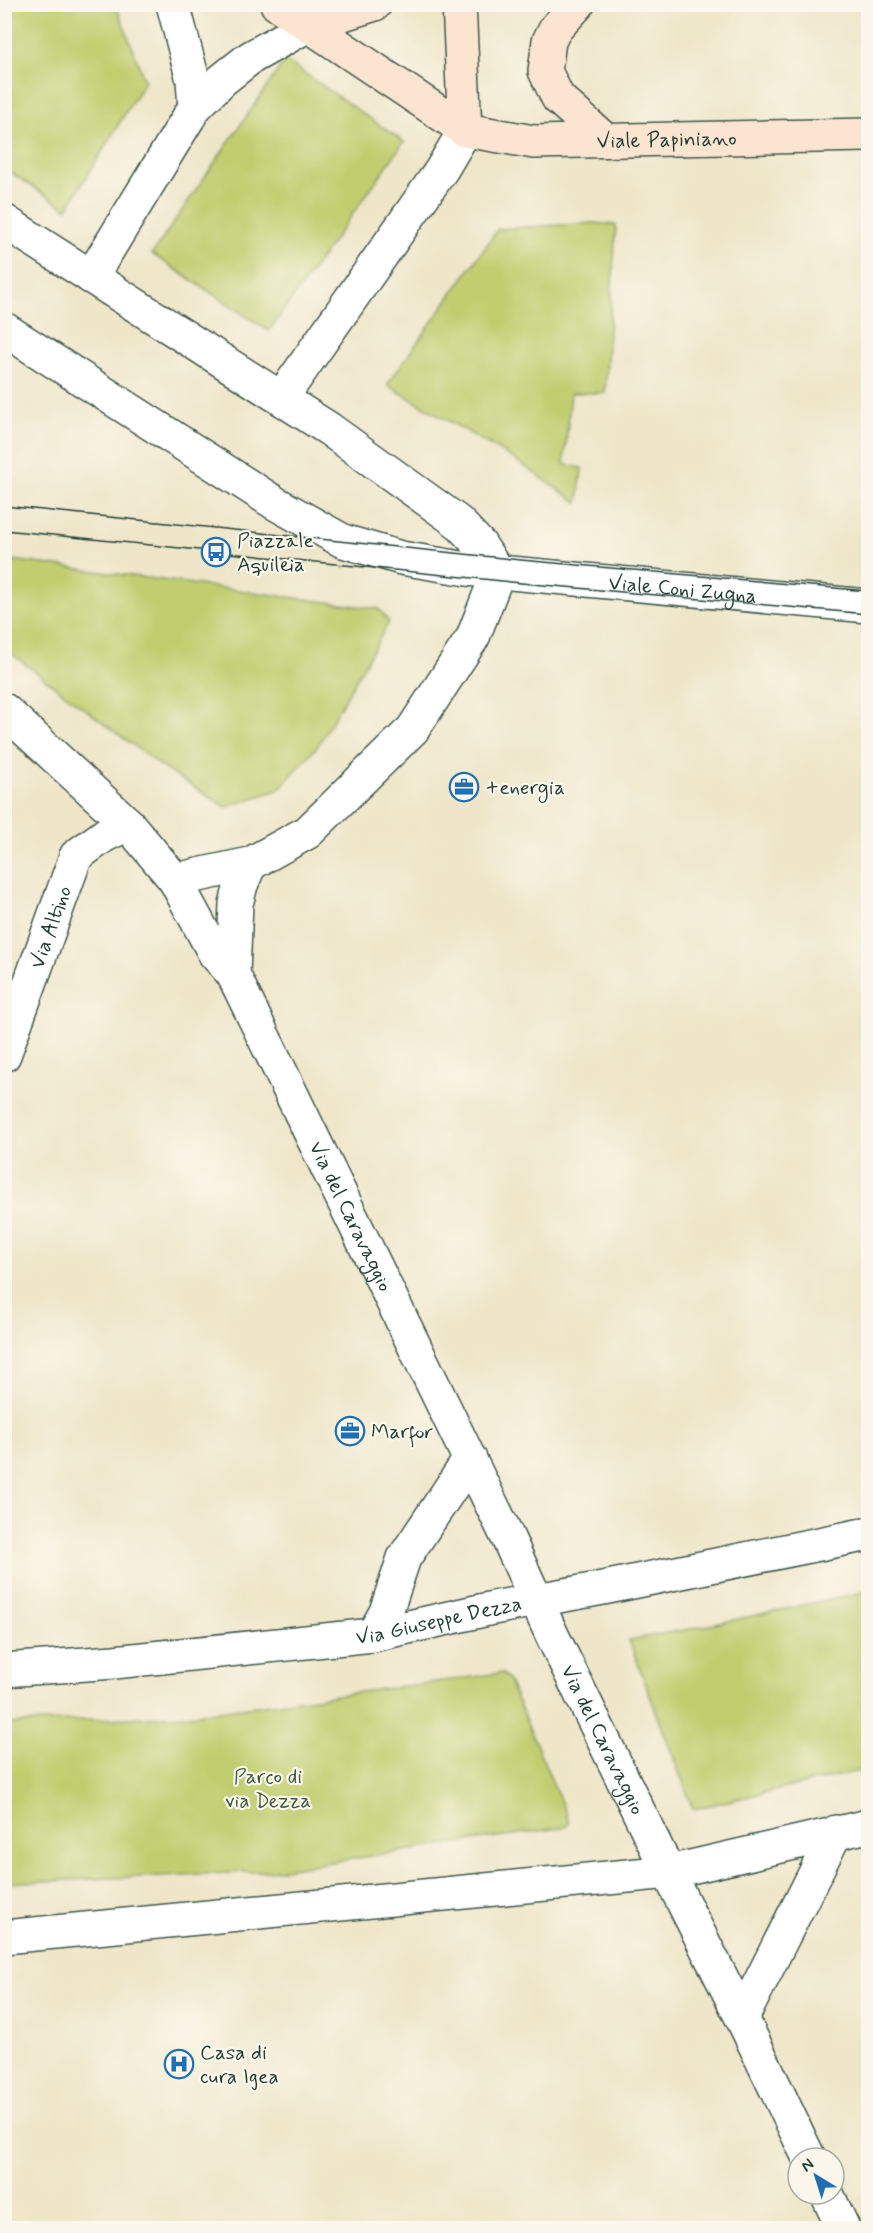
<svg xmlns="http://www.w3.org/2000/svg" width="873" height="2233" font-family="Mynerve,sans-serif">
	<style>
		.green { fill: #c1ce70; stroke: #708652; stroke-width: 1.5 }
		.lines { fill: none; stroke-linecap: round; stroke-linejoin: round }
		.minor-casing { stroke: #3e564a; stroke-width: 36 }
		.secondary-casing { stroke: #3e564a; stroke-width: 36 }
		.minor { stroke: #fff; stroke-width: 33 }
		.secondary { stroke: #fce5d0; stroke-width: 33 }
		.tram { stroke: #1f3d34; stroke-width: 1.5 }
		.labels { text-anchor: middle; stroke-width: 4.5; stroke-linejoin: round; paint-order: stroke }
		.street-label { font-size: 21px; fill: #1f3d34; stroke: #fbf7ec }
		.poi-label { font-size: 21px; fill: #1f3d34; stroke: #fbf7ec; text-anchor: start }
		.park-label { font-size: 21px; fill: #3f5a40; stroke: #fbf7ec }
	</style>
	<rect width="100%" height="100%" fill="#fbf7ec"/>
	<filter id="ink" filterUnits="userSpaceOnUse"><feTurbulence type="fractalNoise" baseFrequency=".0167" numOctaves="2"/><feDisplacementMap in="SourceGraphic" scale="12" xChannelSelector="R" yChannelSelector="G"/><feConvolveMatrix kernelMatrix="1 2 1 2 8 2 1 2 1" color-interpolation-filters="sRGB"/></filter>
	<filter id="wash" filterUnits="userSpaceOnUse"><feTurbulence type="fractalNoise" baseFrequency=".008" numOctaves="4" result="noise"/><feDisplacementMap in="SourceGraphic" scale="24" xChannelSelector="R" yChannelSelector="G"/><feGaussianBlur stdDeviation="1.35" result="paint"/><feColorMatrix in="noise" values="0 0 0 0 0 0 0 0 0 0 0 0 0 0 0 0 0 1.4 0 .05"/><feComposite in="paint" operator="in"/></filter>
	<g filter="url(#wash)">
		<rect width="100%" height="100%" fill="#efe6c9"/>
		<g class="green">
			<path d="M 4,5 L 116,5 L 145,81 L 67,209 L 5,169 Z"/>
			<path d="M 285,60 L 404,142 L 269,331 L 152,254 Z"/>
			<path d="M 593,223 L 616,225 L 605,393 L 571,393 L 564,464 L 582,468 L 578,503 L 509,456 L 387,385 L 498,229 Z"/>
			<path d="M 5,559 L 379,609 L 389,622 L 317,747 L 278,790 L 226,807 L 166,770 L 5,649 Z"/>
			<path d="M 868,1591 L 868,1769 L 693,1809 L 629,1640 L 715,1624 Z"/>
			<path d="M 502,1673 L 508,1679 L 565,1811 L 569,1823 L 566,1827 L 271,1871 L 5,1883 L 5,1724 L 189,1715 Z"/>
		</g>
	</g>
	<g filter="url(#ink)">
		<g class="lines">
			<g class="minor-casing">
				<g id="minor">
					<path d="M 173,4 L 193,80 L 195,107"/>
					<path d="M 4,221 L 329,429 L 458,522 L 480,545 L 498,573"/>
					<path d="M 91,277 L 195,107 L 222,80 L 250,58 L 308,25"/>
					<path id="s1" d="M 4,329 L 275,503 L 343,541 L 401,558 L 467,569 L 868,606"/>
					<path d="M 282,397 L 442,169 L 465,130"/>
					<path id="s2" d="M 4,710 L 128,824 L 175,880 L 215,954 L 233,974 L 507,1536 L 552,1635 L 685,1906 L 742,2018 L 809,2158"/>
					<path d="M 175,880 L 250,864 L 308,832 L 413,729 L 473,637 L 498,573"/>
					<path d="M 233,974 L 236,904 L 241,885 L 250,864"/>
					<path id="s3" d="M 4,1055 L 76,856 L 105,835 L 128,824"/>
					<path d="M 373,1635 L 386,1612 L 404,1558 L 470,1459"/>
					<path id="s4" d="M 4,1670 L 114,1662 L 373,1635 L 493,1608 L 603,1588 L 868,1534"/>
					<path d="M 4,1937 L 669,1872 L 868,1826"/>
					<path d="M 742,2018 L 836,1832"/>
					<path d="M 827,2194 L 843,2228"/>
				</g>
			</g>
			<g class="secondary-casing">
				<g id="secondary">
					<path id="s5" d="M 277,4 L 465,130 L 534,142 L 868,135"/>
					<path d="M 459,4 L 465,130"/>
					<path d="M 578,4 L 555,29 L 549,41 L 545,71 L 558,98 L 605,140"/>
					<path d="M 308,25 L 375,4"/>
				</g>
			</g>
			<use href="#minor" class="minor"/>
			<use href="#secondary" class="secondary"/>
			<g class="tram">
				<path d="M 4,506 L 521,560 L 868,591"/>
				<path d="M 4,530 L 521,583 L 868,614"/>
			</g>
		</g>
	</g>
	<defs>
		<g id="bus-ring" transform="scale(1.5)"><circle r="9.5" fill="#fbf7ec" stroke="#1f6fb2" stroke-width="1.5"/><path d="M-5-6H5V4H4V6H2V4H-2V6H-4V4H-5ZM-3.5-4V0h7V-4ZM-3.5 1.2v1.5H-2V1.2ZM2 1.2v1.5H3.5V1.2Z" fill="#1f6fb2"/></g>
		<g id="office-ring" transform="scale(1.5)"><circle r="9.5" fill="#fbf7ec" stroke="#1f6fb2" stroke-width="1.5"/><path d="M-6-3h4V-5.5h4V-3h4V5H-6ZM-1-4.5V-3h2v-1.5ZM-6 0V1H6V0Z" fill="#1f6fb2"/></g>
		<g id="hospital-ring" transform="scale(1.5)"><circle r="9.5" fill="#fbf7ec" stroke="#1f6fb2" stroke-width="1.5"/><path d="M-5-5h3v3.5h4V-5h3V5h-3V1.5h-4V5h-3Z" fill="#1f6fb2"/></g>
	</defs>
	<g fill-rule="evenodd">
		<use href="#bus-ring" x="216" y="552"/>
		<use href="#office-ring" x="464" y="787"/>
		<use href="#office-ring" x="350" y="1431"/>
		<use href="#hospital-ring" x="179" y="2064"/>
	</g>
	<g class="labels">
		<g class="street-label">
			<text dy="7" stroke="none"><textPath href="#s5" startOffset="429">Viale Papiniano</textPath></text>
			<text dy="7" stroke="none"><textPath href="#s1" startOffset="744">Viale Coni Zugna</textPath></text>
			<text dy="7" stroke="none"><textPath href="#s3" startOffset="136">Via Altino</textPath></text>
			<text dy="7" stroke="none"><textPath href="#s2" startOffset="622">Via del Caravaggio</textPath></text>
			<text dy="7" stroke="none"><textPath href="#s4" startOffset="438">Via Giuseppe Dezza</textPath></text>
			<text dy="7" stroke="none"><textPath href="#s2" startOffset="1203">Via del Caravaggio</textPath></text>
		</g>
		<g class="poi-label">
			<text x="237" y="547">Piazzale<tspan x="237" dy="24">Aquileia</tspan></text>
			<text x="485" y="794">+energia</text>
			<text x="371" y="1438">Marfor</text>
			<text x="200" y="2059">Casa di<tspan x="200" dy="24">cura Igea</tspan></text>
		</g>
		<g class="park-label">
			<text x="268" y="1783">Parco di<tspan x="268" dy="24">via Dezza</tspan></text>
		</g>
	</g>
	<rect width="873" height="2233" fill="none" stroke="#fbf7ec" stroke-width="24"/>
	<g transform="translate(816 2176) rotate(322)"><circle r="28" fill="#fbf7ec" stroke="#a3ada2" stroke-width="1.5"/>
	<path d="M0-4.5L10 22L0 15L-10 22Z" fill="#1f6fb2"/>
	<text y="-9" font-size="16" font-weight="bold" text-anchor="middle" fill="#1f3d34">N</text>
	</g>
</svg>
